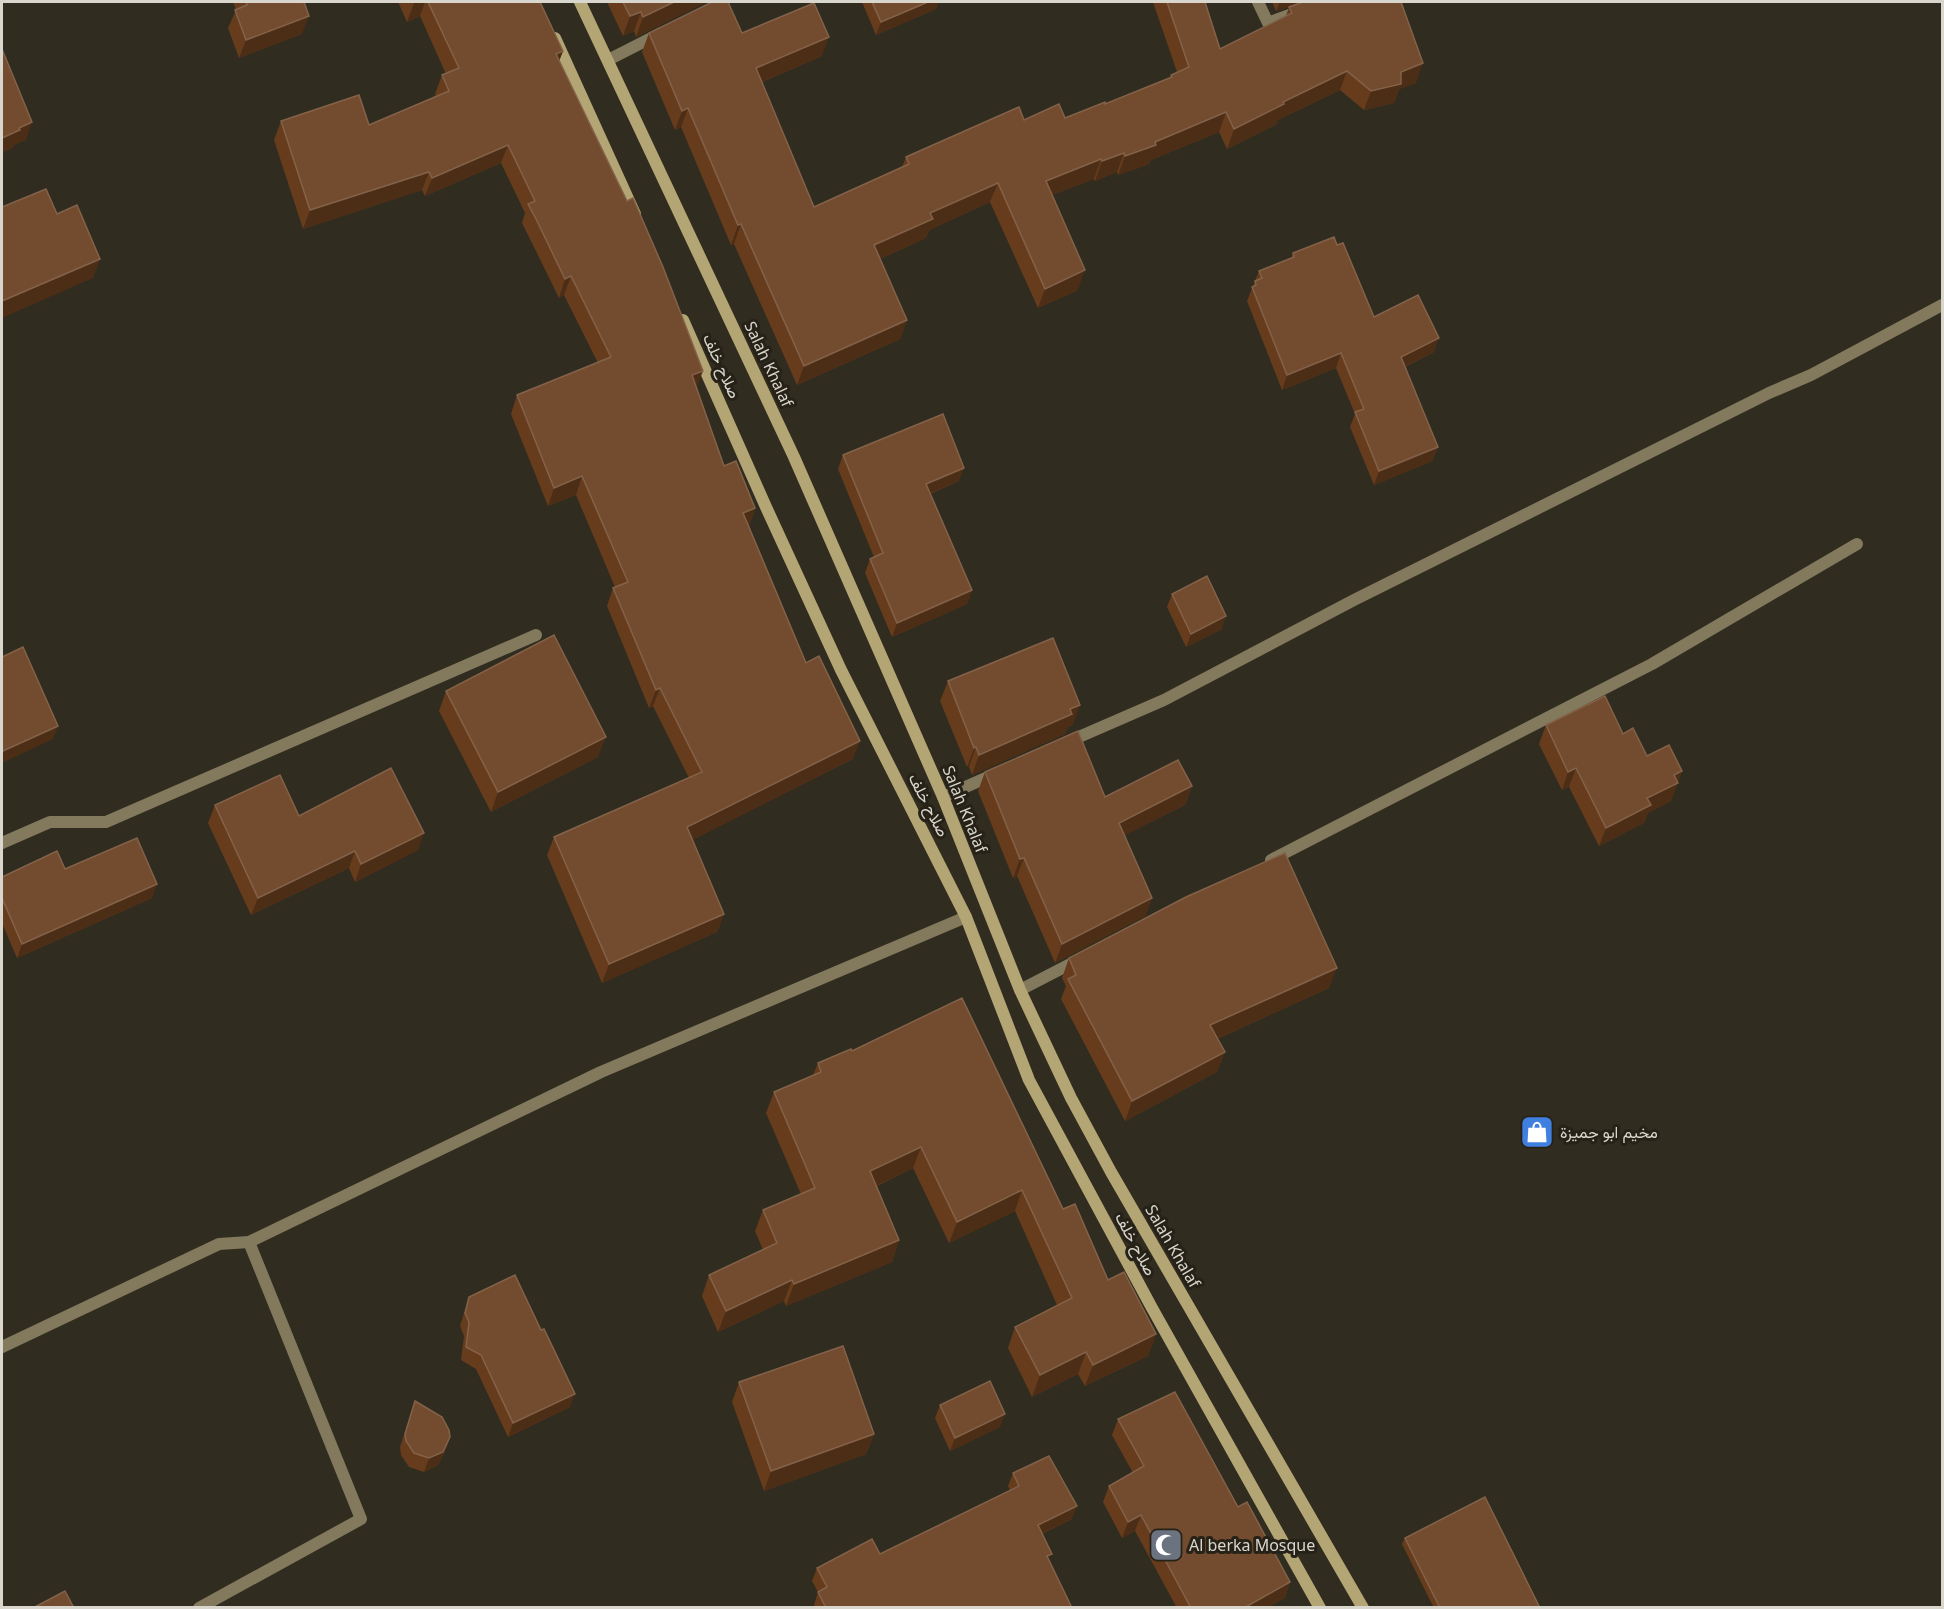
<svg xmlns="http://www.w3.org/2000/svg" width="1944" height="1609" font-family="'Noto Sans',Vazirmatn,sans-serif">
	<style>
		.lines { fill: none; stroke-linecap: round; stroke-linejoin: round }
		.street { stroke: #83795c; stroke-width: 12 }
		.secondary { stroke: #b4a575; stroke-width: 12 }
		.wall { fill: #673c1d }
		.shaded-wall { fill: #4c2e16 }
		.building { fill: #734c30; stroke: #836249; stroke-width: 1.5 }
		.labels { text-anchor: middle; stroke-width: 6; stroke-linejoin: round; paint-order: stroke }
		.street-label { font-size: 16px; fill: #d9d6ce; stroke: #272217 }
		.poi-label { font-size: 16px; fill: #d9d6ce; stroke: #272217; text-anchor: start }
	</style>
	<rect width="100%" height="100%" fill="#302c20"/>
	<g class="lines">
		<g class="street">
			<path d="M 1258,2 L 1268,23 L 1324,2"/>
			<path d="M 608,60 L 661,33"/>
			<path d="M 1065,743 L 1164,700 L 1354,600 L 1769,393 L 1811,375 L 1942,305"/>
			<path d="M 943,797 L 997,773"/>
			<path d="M 2,843 L 50,822 L 106,822 L 536,635"/>
			<path d="M 1271,860 L 1652,664 L 1857,544"/>
			<path d="M 1020,990 L 1080,959"/>
			<path d="M 2,1347 L 219,1244 L 249,1242 L 601,1072 L 966,917"/>
			<path d="M 199,1608 L 361,1519 L 249,1242"/>
		</g>
		<g class="secondary">
			<path d="M 580,2 L 794,457 L 943,797 L 1020,990 L 1071,1098 L 1111,1172 L 1363,1608"/>
			<path d="M 555,38 L 635,214"/>
			<path d="M 683,320 L 766,507 L 841,670 L 966,917 L 1029,1080 L 1152,1308 L 1320,1608"/>
		</g>
	</g>
	<g class="wall">
		<path d="M 233,2 L 305,2 L 304,2 L 302,34 L 239,58 L 228,28 L 236,10 Z"/>
		<path d="M 398,2 L 540,2 L 563,51 L 559,61 L 697,388 L 724,466 L 755,508 L 749,526 L 806,663 L 853,759 L 692,840 L 724,914 L 717,932 L 602,983 L 547,855 L 554,837 L 689,778 L 653,706 L 649,708 L 607,606 L 613,588 L 615,587 L 576,495 L 548,506 L 511,414 L 517,395 L 598,363 L 564,295 L 559,298 L 529,237 L 522,223 L 525,213 L 501,163 L 425,196 L 422,190 L 303,229 L 274,140 L 281,121 L 369,125 L 436,96 L 435,94 L 442,75 L 446,74 L 420,16 L 407,22 Z"/>
		<path d="M 607,2 L 704,2 L 704,3 L 636,37 L 634,31 L 623,36 Z"/>
		<path d="M 862,2 L 939,2 L 936,9 L 876,35 Z"/>
		<path d="M 1153,2 L 1205,2 L 1220,49 L 1286,16 L 1289,7 L 1303,2 L 1276,11 L 1272,2 L 1401,2 L 1416,83 L 1399,89 L 1394,103 L 1364,110 L 1340,90 L 1278,120 L 1277,124 L 1227,149 L 1219,132 L 1151,160 L 1149,164 L 1118,175 L 1117,172 L 1095,181 L 1094,179 L 1052,195 L 1078,290 L 1038,308 L 990,202 L 929,230 L 926,238 L 880,259 L 907,320 L 900,339 L 797,385 L 734,244 L 731,245 L 681,127 L 675,130 L 642,52 L 649,33 L 742,33 L 822,56 L 762,82 L 814,207 L 902,167 L 906,157 L 1024,120 L 1065,118 L 1105,104 L 1170,78 L 1171,75 L 1177,72 Z"/>
		<path d="M 1337,245 L 1374,317 L 1434,352 L 1405,367 L 1438,447 L 1432,461 L 1374,485 L 1350,427 L 1355,414 L 1336,368 L 1282,390 L 1247,301 L 1259,271 L 1291,259 L 1293,253 Z"/>
		<path d="M 843,455 L 959,481 L 930,494 L 972,590 L 967,604 L 892,637 L 865,573 L 870,559 L 874,557 L 838,469 Z"/>
		<path d="M 1172,594 L 1222,629 L 1186,647 L 1167,607 Z"/>
		<path d="M 948,681 L 1073,725 L 1068,727 L 1065,734 L 972,775 L 969,767 L 967,767 L 940,701 Z"/>
		<path d="M 446,691 L 598,757 L 491,812 L 439,711 Z"/>
		<path d="M 1546,725 L 1647,756 L 1682,771 L 1671,801 L 1648,813 L 1644,823 L 1599,846 L 1569,787 L 1562,790 L 1539,744 Z"/>
		<path d="M 985,772 L 1105,797 L 1192,786 L 1185,805 L 1124,835 L 1152,898 L 1145,916 L 1055,963 L 1017,876 L 1013,878 L 978,791 Z"/>
		<path d="M 215,805 L 418,850 L 355,882 L 349,868 L 251,915 L 208,823 Z"/>
		<path d="M 65,869 L 152,898 L 17,958 L 2,923 L 2,877 Z"/>
		<path d="M 1069,958 L 1329,988 L 1217,1039 L 1225,1052 L 1217,1072 L 1125,1121 L 1061,999 L 1066,986 L 1062,978 Z"/>
		<path d="M 852,1051 L 1063,1209 L 1108,1280 L 1156,1334 L 1148,1356 L 1085,1386 L 1078,1374 L 1032,1397 L 1008,1348 L 1015,1327 L 1057,1305 L 1015,1211 L 949,1243 L 913,1168 L 877,1186 L 899,1240 L 892,1262 L 786,1306 L 784,1301 L 718,1332 L 702,1296 L 709,1275 L 763,1250 L 755,1231 L 763,1210 L 801,1194 L 766,1113 L 774,1092 L 813,1075 L 818,1063 Z"/>
		<path d="M 469,1297 L 570,1407 L 508,1437 L 476,1369 L 461,1360 L 464,1336 L 460,1326 Z"/>
		<path d="M 739,1382 L 874,1434 L 866,1454 L 764,1491 L 732,1402 Z"/>
		<path d="M 415,1401 L 450,1437 L 445,1451 L 438,1465 L 424,1472 L 409,1467 L 401,1455 L 400,1447 Z"/>
		<path d="M 940,1405 L 1000,1427 L 950,1451 L 935,1418 Z"/>
		<path d="M 1118,1419 L 1238,1507 L 1290,1582 L 1285,1598 L 1267,1608 L 1177,1608 L 1135,1531 L 1122,1538 L 1103,1502 L 1109,1486 L 1133,1473 L 1112,1435 Z"/>
		<path d="M 1013,1473 L 1072,1519 L 1042,1534 L 1049,1561 L 1072,1608 L 815,1608 L 814,1605 L 818,1592 L 812,1581 L 817,1568 L 880,1554 L 1010,1490 L 1008,1486 Z"/>
		<path d="M 1405,1538 L 1540,1608 L 1434,1608 L 1402,1544 Z"/>
	</g>
	<g class="shaded-wall">
		<path d="M 418,2 L 425,2 L 420,16 L 407,22 L 414,3 Z"/>
		<path d="M 674,2 L 704,2 L 704,3 L 636,37 L 643,17 Z"/>
		<path d="M 928,2 L 939,2 L 936,9 L 876,35 L 881,22 Z"/>
		<path d="M 1280,2 L 1303,2 L 1276,11 Z"/>
		<path d="M 641,12 L 634,31 L 623,36 L 630,16 Z"/>
		<path d="M 309,16 L 302,34 L 239,58 L 246,40 Z"/>
		<path d="M 829,37 L 822,56 L 749,87 L 756,68 Z"/>
		<path d="M 563,51 L 556,69 L 556,54 Z"/>
		<path d="M 1423,63 L 1416,83 L 1399,89 L 1394,103 L 1364,110 L 1371,91 L 1401,72 Z"/>
		<path d="M 1347,71 L 1340,90 L 1278,120 L 1277,124 L 1227,149 L 1234,129 L 1283,102 Z"/>
		<path d="M 688,108 L 681,127 L 675,130 L 682,111 Z"/>
		<path d="M 1226,112 L 1219,132 L 1151,160 L 1149,164 L 1118,175 L 1125,156 L 1155,142 Z"/>
		<path d="M 32,122 L 26,140 L 14,145 L 13,148 L 2,153 L 2,138 L 19,128 Z"/>
		<path d="M 508,145 L 501,163 L 425,196 L 432,178 Z"/>
		<path d="M 1124,153 L 1117,172 L 1095,181 L 1102,161 Z"/>
		<path d="M 1101,159 L 1094,179 L 1039,200 L 1046,181 Z"/>
		<path d="M 429,172 L 422,190 L 303,229 L 310,210 Z"/>
		<path d="M 998,183 L 990,202 L 929,230 L 926,238 L 867,265 L 874,245 L 930,213 Z"/>
		<path d="M 741,224 L 734,244 L 731,245 L 738,225 Z"/>
		<path d="M 100,259 L 93,278 L 2,318 L 2,301 Z"/>
		<path d="M 1085,270 L 1078,290 L 1038,308 L 1045,289 Z"/>
		<path d="M 571,276 L 564,295 L 559,298 L 565,279 Z"/>
		<path d="M 907,320 L 900,339 L 797,385 L 804,366 Z"/>
		<path d="M 1439,338 L 1434,352 L 1396,371 L 1401,357 Z"/>
		<path d="M 1341,353 L 1336,368 L 1282,390 L 1287,375 Z"/>
		<path d="M 703,371 L 696,389 L 692,375 Z"/>
		<path d="M 1438,447 L 1432,461 L 1374,485 L 1379,471 Z"/>
		<path d="M 964,468 L 959,481 L 921,497 L 926,484 Z"/>
		<path d="M 582,476 L 576,495 L 548,506 L 554,488 Z"/>
		<path d="M 755,508 L 749,526 L 743,513 Z"/>
		<path d="M 972,590 L 967,604 L 892,637 L 897,623 Z"/>
		<path d="M 1226,616 L 1222,629 L 1186,647 L 1191,634 Z"/>
		<path d="M 660,688 L 653,706 L 649,708 L 656,690 Z"/>
		<path d="M 1080,705 L 1073,725 L 1068,727 L 1065,734 L 972,775 L 979,755 L 1070,709 Z"/>
		<path d="M 58,726 L 53,739 L 2,763 L 2,755 L 3,751 Z"/>
		<path d="M 606,737 L 598,757 L 491,812 L 498,792 Z"/>
		<path d="M 860,741 L 853,759 L 680,846 L 687,827 Z"/>
		<path d="M 976,747 L 969,767 L 967,767 L 974,748 Z"/>
		<path d="M 1576,768 L 1569,787 L 1562,790 L 1568,772 Z"/>
		<path d="M 1682,771 L 1671,801 L 1648,813 L 1644,823 L 1599,846 L 1606,828 L 1647,798 L 1674,775 Z"/>
		<path d="M 1192,786 L 1185,805 L 1112,842 L 1119,823 Z"/>
		<path d="M 424,833 L 418,850 L 355,882 L 361,864 Z"/>
		<path d="M 355,851 L 349,868 L 251,915 L 258,898 Z"/>
		<path d="M 1024,858 L 1017,876 L 1013,878 L 1020,859 Z"/>
		<path d="M 157,884 L 152,898 L 17,958 L 22,944 Z"/>
		<path d="M 1152,898 L 1145,916 L 1055,963 L 1062,944 Z"/>
		<path d="M 724,914 L 717,932 L 602,983 L 609,964 Z"/>
		<path d="M 1337,968 L 1329,988 L 1203,1045 L 1210,1025 Z"/>
		<path d="M 1225,1052 L 1217,1072 L 1125,1121 L 1132,1101 Z"/>
		<path d="M 921,1147 L 913,1168 L 863,1192 L 870,1171 Z"/>
		<path d="M 1022,1190 L 1015,1211 L 949,1243 L 957,1222 Z"/>
		<path d="M 899,1240 L 892,1262 L 786,1306 L 794,1284 Z"/>
		<path d="M 792,1280 L 784,1301 L 718,1332 L 726,1311 Z"/>
		<path d="M 1156,1334 L 1148,1356 L 1085,1386 L 1093,1365 Z"/>
		<path d="M 1086,1352 L 1078,1374 L 1032,1397 L 1040,1375 Z"/>
		<path d="M 575,1394 L 570,1407 L 508,1437 L 513,1423 Z"/>
		<path d="M 1005,1414 L 1000,1427 L 950,1451 L 955,1438 Z"/>
		<path d="M 874,1434 L 866,1454 L 764,1491 L 771,1471 Z"/>
		<path d="M 450,1437 L 445,1451 L 438,1465 L 424,1472 L 429,1458 Z"/>
		<path d="M 1077,1506 L 1072,1519 L 1033,1538 L 1038,1525 Z"/>
		<path d="M 1141,1515 L 1135,1531 L 1122,1538 L 1128,1522 Z"/>
		<path d="M 1290,1582 L 1285,1598 L 1267,1608 L 1244,1608 Z"/>
	</g>
	<g class="building">
		<path d="M 246,2 L 304,2 L 309,16 L 246,40 L 235,10 L 247,5 Z"/>
		<path d="M 428,2 L 540,2 L 563,51 L 556,54 L 627,201 L 633,198 L 663,267 L 703,371 L 692,375 L 724,466 L 736,461 L 755,508 L 743,513 L 806,663 L 819,656 L 860,741 L 687,827 L 724,914 L 609,964 L 554,837 L 702,772 L 660,688 L 656,690 L 613,588 L 628,582 L 582,476 L 554,488 L 517,395 L 611,357 L 571,276 L 565,279 L 536,219 L 528,204 L 535,201 L 508,145 L 432,178 L 429,172 L 310,210 L 281,121 L 359,95 L 369,125 L 449,91 L 442,75 L 459,68 Z"/>
		<path d="M 623,2 L 674,2 L 643,17 L 641,12 L 630,16 Z"/>
		<path d="M 712,2 L 728,2 L 742,33 L 814,3 L 829,37 L 756,68 L 814,207 L 909,164 L 906,157 L 1019,107 L 1024,120 L 1059,104 L 1065,118 L 1105,102 L 1105,104 L 1172,77 L 1171,75 L 1189,67 L 1167,2 L 1205,2 L 1220,49 L 1292,13 L 1289,7 L 1303,2 L 1401,2 L 1423,63 L 1401,72 L 1401,84 L 1371,91 L 1347,71 L 1283,102 L 1284,104 L 1234,129 L 1226,112 L 1155,142 L 1156,145 L 1125,156 L 1124,153 L 1102,161 L 1101,159 L 1046,181 L 1085,270 L 1045,289 L 998,183 L 930,213 L 933,219 L 874,245 L 907,320 L 804,366 L 741,224 L 738,225 L 688,108 L 682,111 L 649,33 Z"/>
		<path d="M 872,2 L 928,2 L 881,22 Z"/>
		<path d="M 2,49 L 32,122 L 19,128 L 20,130 L 2,138 Z"/>
		<path d="M 46,189 L 57,214 L 77,205 L 100,259 L 2,301 L 2,207 Z"/>
		<path d="M 1334,237 L 1337,245 L 1343,243 L 1374,317 L 1418,295 L 1439,338 L 1401,357 L 1438,447 L 1379,471 L 1355,412 L 1364,409 L 1341,353 L 1287,375 L 1252,287 L 1256,285 L 1255,281 L 1262,278 L 1259,271 L 1294,257 L 1293,253 Z"/>
		<path d="M 943,414 L 964,468 L 926,484 L 972,590 L 897,623 L 870,559 L 883,553 L 843,455 Z"/>
		<path d="M 1207,576 L 1226,616 L 1191,634 L 1172,594 Z"/>
		<path d="M 554,635 L 606,737 L 498,792 L 446,691 Z"/>
		<path d="M 1053,638 L 1080,705 L 1070,709 L 1072,714 L 979,755 L 976,747 L 974,748 L 948,681 Z"/>
		<path d="M 23,647 L 58,726 L 3,751 L 2,748 L 2,657 Z"/>
		<path d="M 1605,696 L 1623,734 L 1633,728 L 1647,756 L 1669,745 L 1682,771 L 1674,775 L 1678,783 L 1647,798 L 1651,805 L 1606,828 L 1576,768 L 1568,772 L 1546,725 Z"/>
		<path d="M 1078,731 L 1105,797 L 1178,760 L 1192,786 L 1119,823 L 1152,898 L 1062,944 L 1024,858 L 1020,859 L 985,772 Z"/>
		<path d="M 391,768 L 424,833 L 361,864 L 355,851 L 258,898 L 215,805 L 280,775 L 299,816 Z"/>
		<path d="M 137,838 L 157,884 L 22,944 L 2,898 L 2,877 L 57,851 L 65,869 Z"/>
		<path d="M 1285,853 L 1337,968 L 1210,1025 L 1225,1052 L 1132,1101 L 1068,979 L 1076,975 L 1069,958 L 1186,897 Z"/>
		<path d="M 962,998 L 1063,1209 L 1075,1204 L 1108,1280 L 1124,1272 L 1156,1334 L 1093,1365 L 1086,1352 L 1040,1375 L 1015,1327 L 1072,1298 L 1022,1190 L 957,1222 L 921,1147 L 870,1171 L 899,1240 L 794,1284 L 792,1280 L 726,1311 L 709,1275 L 777,1243 L 763,1210 L 815,1188 L 774,1092 L 821,1072 L 818,1063 L 851,1049 L 852,1051 Z"/>
		<path d="M 515,1275 L 541,1330 L 544,1329 L 575,1394 L 513,1423 L 481,1355 L 466,1347 L 469,1322 L 465,1313 L 469,1297 Z"/>
		<path d="M 843,1346 L 874,1434 L 771,1471 L 739,1382 Z"/>
		<path d="M 990,1381 L 1005,1414 L 955,1438 L 940,1405 Z"/>
		<path d="M 1175,1392 L 1238,1507 L 1247,1502 L 1290,1582 L 1244,1608 L 1191,1608 L 1141,1515 L 1128,1522 L 1109,1486 L 1144,1466 L 1118,1419 Z"/>
		<path d="M 415,1401 L 442,1417 L 449,1430 L 450,1437 L 443,1452 L 429,1458 L 414,1453 L 406,1441 L 405,1434 Z"/>
		<path d="M 1049,1456 L 1077,1506 L 1038,1525 L 1052,1554 L 1047,1556 L 1072,1608 L 826,1608 L 818,1592 L 827,1587 L 817,1568 L 872,1539 L 880,1554 L 1019,1486 L 1013,1473 Z"/>
		<path d="M 1485,1497 L 1540,1608 L 1440,1608 L 1405,1538 Z"/>
		<path d="M 65,1591 L 74,1608 L 33,1608 Z"/>
	</g>
	<defs>
		<g id="shop-square" transform="scale(1.725)"><rect x="-9" y="-9" width="18" height="18" rx="4" fill="#3f7fe0" stroke="#272217"/><path d="M-5-2.5h2.3a2.7 3.5 0 0 1 5.4 0H5L5.5 6h-11ZM-1.5-2.5h3a1.5 2.3 0 0 0-3 0Z" fill="#fff"/></g>
		<g id="mosque-square" transform="scale(1.725)"><rect x="-9" y="-9" width="18" height="18" rx="4" fill="#6b7280" stroke="#272217"/><path d="M3.5-4.9A6 6 0 1 0 3.5 4.9A5 5 0 1 1 3.5-4.9Z" fill="#fff"/></g>
	</defs>
	<g fill-rule="evenodd">
		<use href="#shop-square" x="1537" y="1132"/>
		<use href="#mosque-square" x="1166" y="1545"/>
	</g>
	<g class="labels">
		<g class="street-label">
			<text transform="translate(769 364) rotate(65)" y="6">Salah Khalaf</text>
			<text transform="translate(722 366) rotate(66)" y="6">صلاح خلف</text>
			<text transform="translate(929 805) rotate(63)" y="6">صلاح خلف</text>
			<text transform="translate(965 809) rotate(68)" y="6">Salah Khalaf</text>
			<text transform="translate(1136 1244) rotate(62)" y="6">صلاح خلف</text>
			<text transform="translate(1173 1246) rotate(60)" y="6">Salah Khalaf</text>
		</g>
		<g class="poi-label">
			<text x="1560" y="1138">مخيم ابو جميزة</text>
			<text x="1189" y="1551">Al berka Mosque</text>
		</g>
	</g>
	<rect width="1944" height="1609" fill="none" stroke="#d9d6ce" stroke-width="6"/>
</svg>
